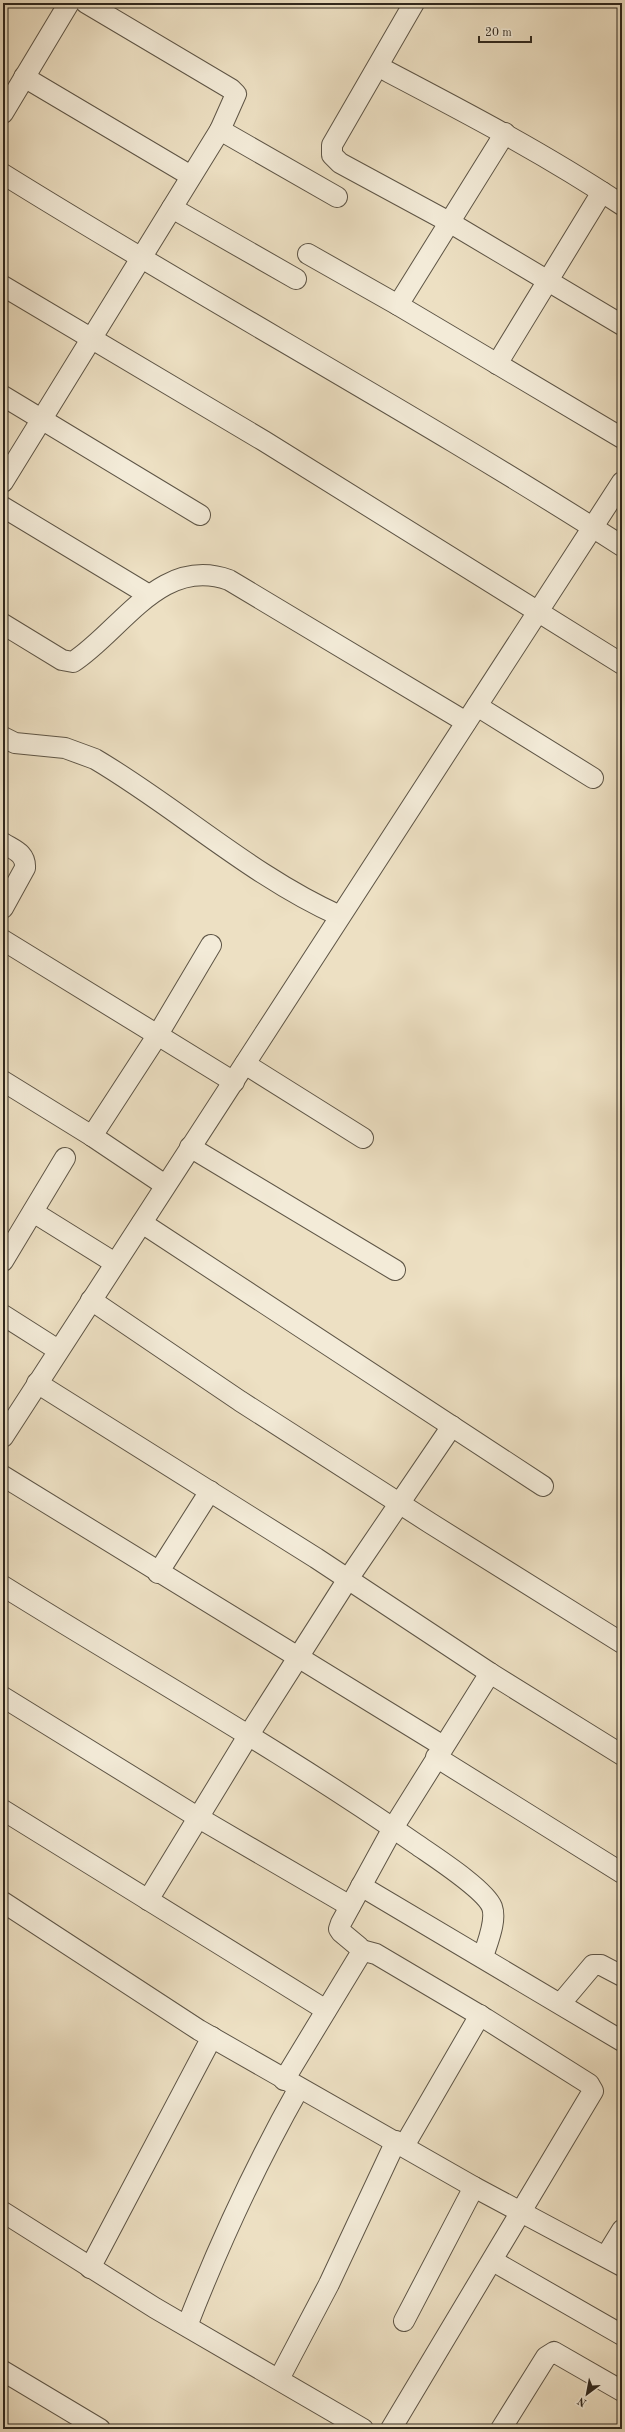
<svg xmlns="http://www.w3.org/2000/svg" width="625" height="2432" font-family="'Old Standard TT',serif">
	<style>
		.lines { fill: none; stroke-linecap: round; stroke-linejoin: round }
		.minor-casing { stroke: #5e5546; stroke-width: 22 }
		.minor { stroke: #f3ebd8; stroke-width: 20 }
	</style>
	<rect width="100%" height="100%" fill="#ede0c3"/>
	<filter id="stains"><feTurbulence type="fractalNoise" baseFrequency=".005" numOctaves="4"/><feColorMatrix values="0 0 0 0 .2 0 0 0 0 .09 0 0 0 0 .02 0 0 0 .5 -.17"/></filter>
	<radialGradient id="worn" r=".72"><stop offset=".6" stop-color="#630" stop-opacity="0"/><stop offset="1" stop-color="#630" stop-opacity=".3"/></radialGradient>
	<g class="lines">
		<g class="minor-casing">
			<g id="minor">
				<path d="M 414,3 L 332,145 L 332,155 L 340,163 L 449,222 L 622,325"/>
				<path d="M 379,67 C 461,110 544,153 622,205"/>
				<path d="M 24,77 L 191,176"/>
				<path d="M 3,113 L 69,3"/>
				<path d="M 220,130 L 337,197"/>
				<path d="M 3,174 C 207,301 419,416 622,546"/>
				<path d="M 172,208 L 296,279"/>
				<path d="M 308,254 L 398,305 L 622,438"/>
				<path d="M 3,286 L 264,441 L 622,664"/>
				<path d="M 398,305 L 505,133"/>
				<path d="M 497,364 L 602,192"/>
				<path d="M 3,396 L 200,515"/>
				<path d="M 3,482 L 220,130 L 236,94 L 231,89 L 86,3"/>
				<path d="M 3,507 L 149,595"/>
				<path d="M 3,624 L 62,660 L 73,662 C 121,631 161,555 229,580 L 466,722"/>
				<path d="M 477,706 L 593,778"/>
				<path d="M 3,737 L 15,743 L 65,748 L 95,759 C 178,808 251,876 340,916"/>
				<path d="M 3,843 C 14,850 26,853 25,868 L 3,908"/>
				<path d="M 3,940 L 234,1082"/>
				<path d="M 245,1064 L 363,1138"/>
				<path d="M 3,1081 L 92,1136 L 165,1185"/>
				<path d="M 92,1136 L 157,1036 L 211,945"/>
				<path d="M 190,1147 L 395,1270"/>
				<path d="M 33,1212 L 115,1263"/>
				<path d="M 142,1223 L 543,1486"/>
				<path d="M 3,1261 L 65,1158"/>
				<path d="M 91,1300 L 240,1401 L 430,1523 L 622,1643"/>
				<path d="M 3,1315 L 58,1350"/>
				<path d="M 37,1383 L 316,1558 L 490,1673 L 622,1755"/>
				<path d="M 3,1437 L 622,482"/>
				<path d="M 3,1476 L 443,1746"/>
				<path d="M 158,1573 L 210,1491"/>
				<path d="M 3,1586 C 141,1672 282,1751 416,1844 C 433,1856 485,1889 492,1907 C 497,1921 487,1943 483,1957"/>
				<path d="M 3,1697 L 199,1818 L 350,1906"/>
				<path d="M 436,1757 L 622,1873"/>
				<path d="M 3,1810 L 326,2010"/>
				<path d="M 361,1886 L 622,2041"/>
				<path d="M 148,1900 L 248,1736 L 348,1579 L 452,1426"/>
				<path d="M 3,1902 L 199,2030 L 474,2187 L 622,2266"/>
				<path d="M 361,1950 L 376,1954 L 486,2019 L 589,2084 L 593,2091 L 391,2429"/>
				<path d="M 561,2003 L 593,1965 L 601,1965 L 622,1976"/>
				<path d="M 284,2080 L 361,1953 L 359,1947 L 341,1932 L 339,1929 L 341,1923 L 393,1828 L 490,1673"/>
				<path d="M 404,2146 L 480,2015"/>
				<path d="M 3,2212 L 155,2308 L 363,2429"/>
				<path d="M 606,2256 L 622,2230"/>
				<path d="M 493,2261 L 622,2335"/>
				<path d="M 90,2268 L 212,2037"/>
				<path d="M 404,2321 L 474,2187"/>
				<path d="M 187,2326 C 219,2244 256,2164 299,2088"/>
				<path d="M 3,2371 L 100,2429"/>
				<path d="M 279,2379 L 329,2284 L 396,2141"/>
				<path d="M 501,2429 L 546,2357 L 554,2352 L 622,2391"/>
			</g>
		</g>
		<use href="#minor" class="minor"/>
	</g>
	<rect width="625" height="2432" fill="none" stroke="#ede0c3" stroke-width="16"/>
	<rect x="4" y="4" width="617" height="2424" fill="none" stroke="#2f271d" stroke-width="2"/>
	<rect x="8" y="8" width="609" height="2416" fill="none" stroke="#2f271d"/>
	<g transform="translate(587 2394) rotate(212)" stroke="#f3ebd8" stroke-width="3" paint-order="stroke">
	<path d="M0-3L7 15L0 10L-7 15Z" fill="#2f271d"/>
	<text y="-6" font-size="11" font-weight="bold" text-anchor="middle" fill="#2f271d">N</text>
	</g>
	<path d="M479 36v6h52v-6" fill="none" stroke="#2f271d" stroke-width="2"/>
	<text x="485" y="36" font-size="12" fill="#2f271d" stroke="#f3ebd8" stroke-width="3" paint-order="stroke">20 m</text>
	<rect width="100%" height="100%" filter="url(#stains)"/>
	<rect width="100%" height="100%" fill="url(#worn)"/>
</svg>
